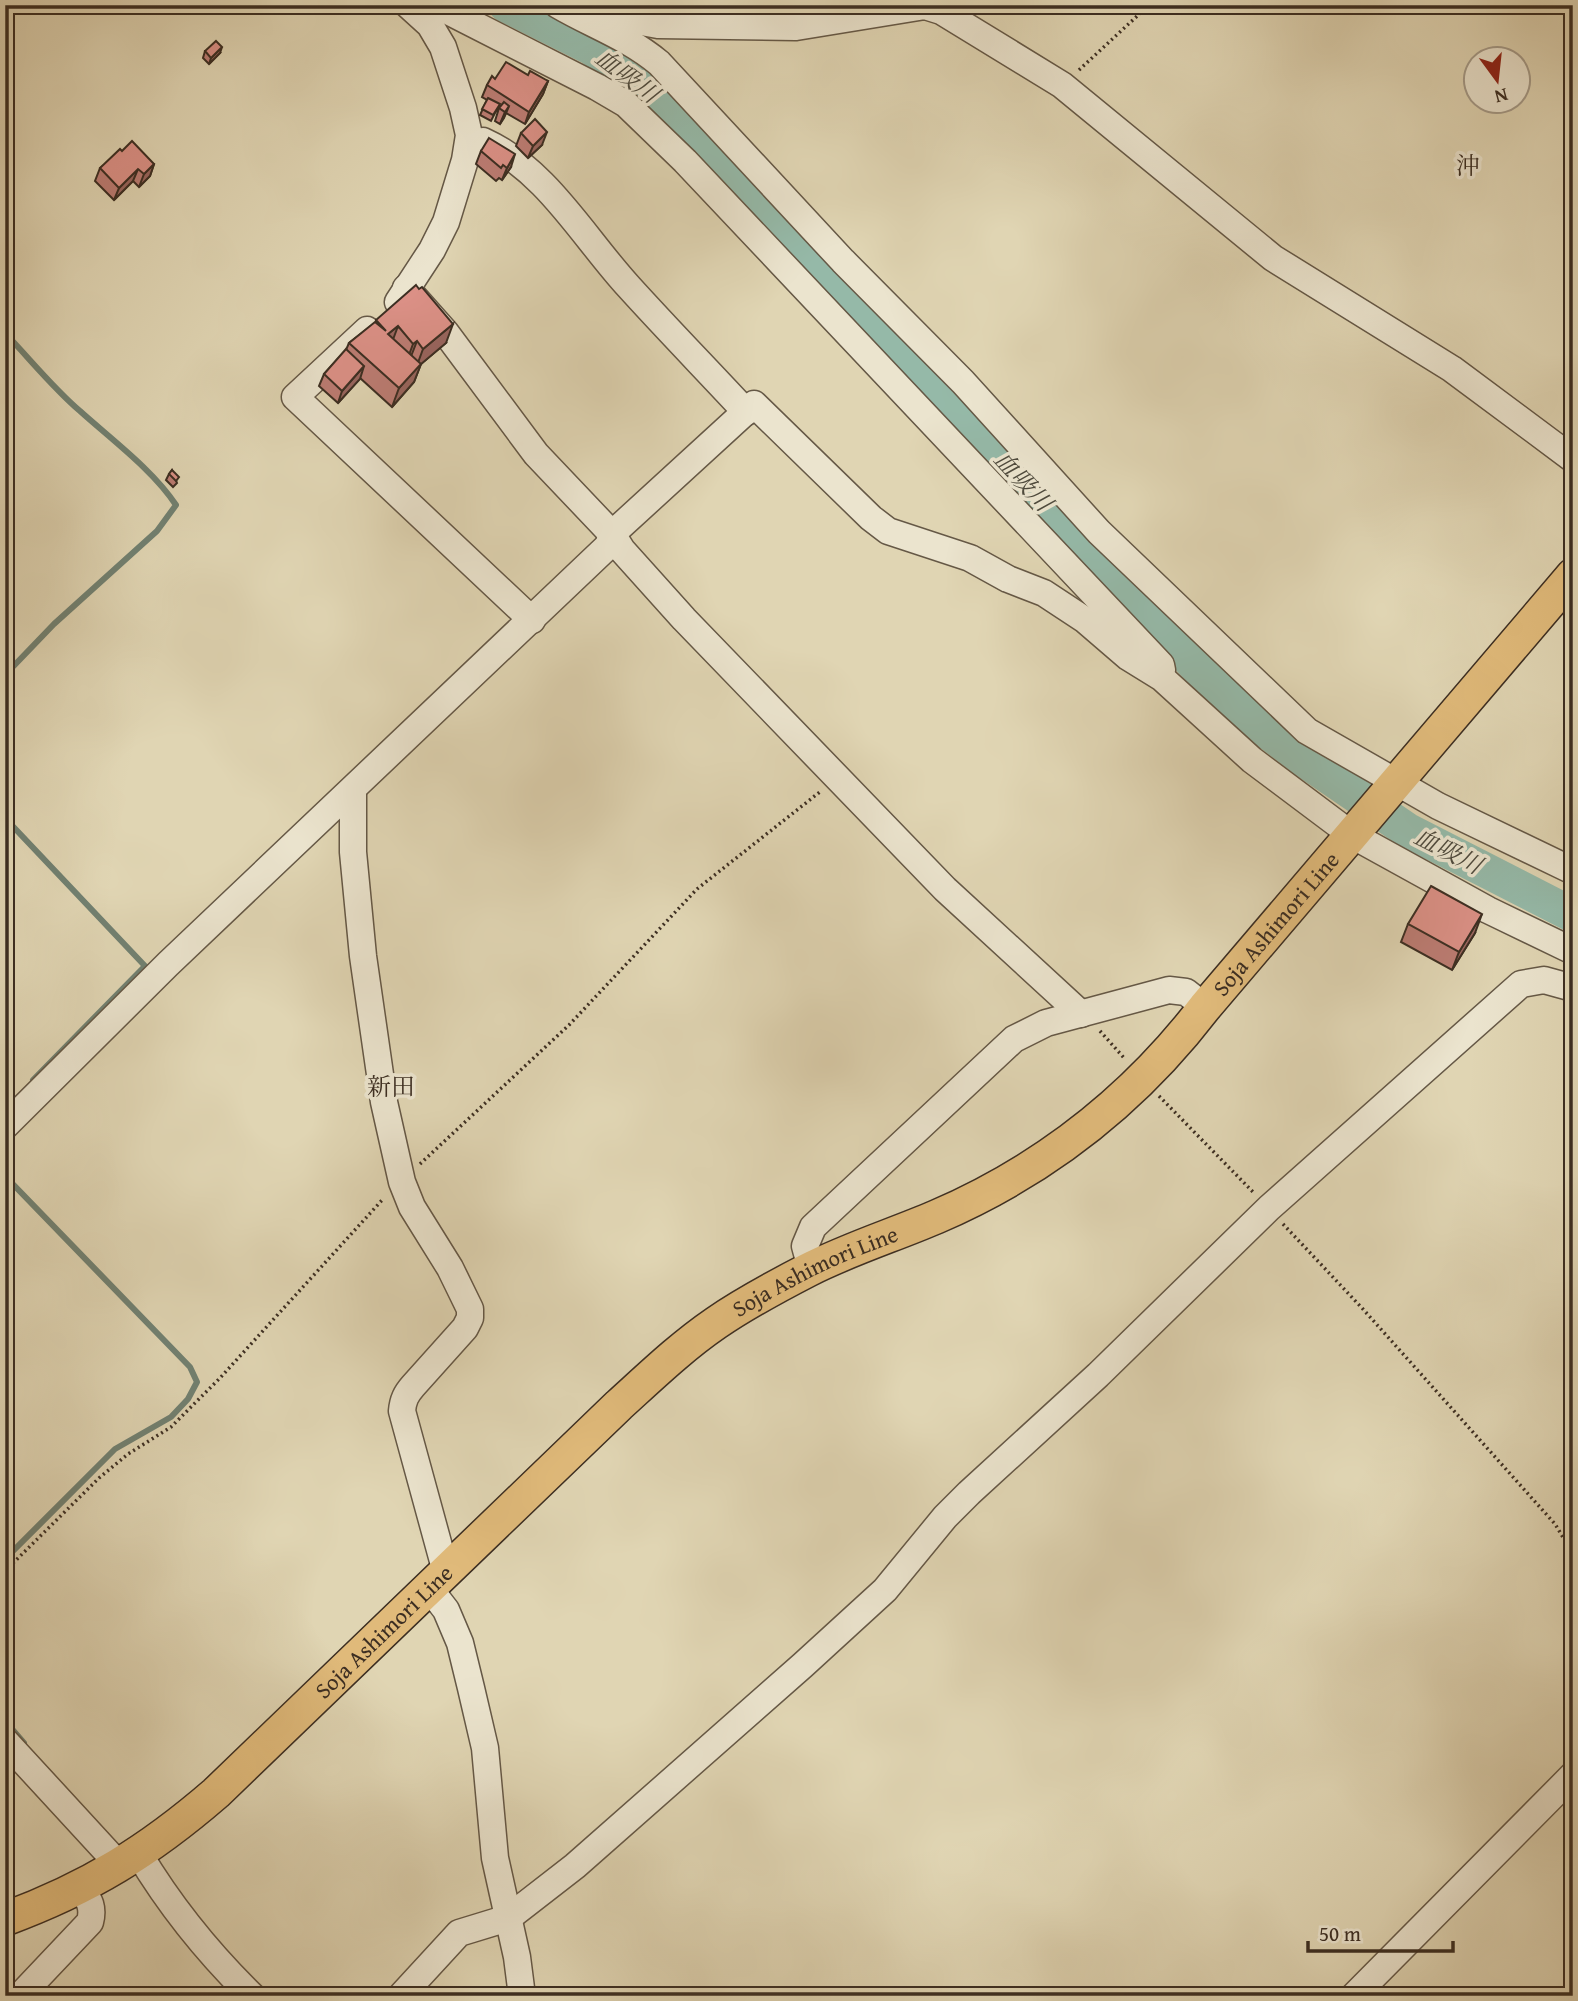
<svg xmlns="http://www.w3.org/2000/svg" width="1578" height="2001" font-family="'Gentium Book Plus','Noto Serif JP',serif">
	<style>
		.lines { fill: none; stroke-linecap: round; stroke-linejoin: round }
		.stream { stroke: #718172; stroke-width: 6 }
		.river { stroke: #95b9a8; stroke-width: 35 }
		.minor-casing { stroke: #655846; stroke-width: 29 }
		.major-casing { stroke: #3c2e22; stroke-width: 36 }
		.path { stroke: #3c2e22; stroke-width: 3.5; stroke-dasharray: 2 3.5; stroke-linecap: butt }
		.minor { stroke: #ebe4ce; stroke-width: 26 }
		.major { stroke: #e0ba7a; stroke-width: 33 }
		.wall { fill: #bc7c73; stroke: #3c2e22; stroke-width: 2 }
		.shaded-wall { fill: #99655e; stroke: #3c2e22; stroke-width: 2 }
		.building { fill: #db9086; stroke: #3c2e22; stroke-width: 2 }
		.labels { text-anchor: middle; stroke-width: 7; stroke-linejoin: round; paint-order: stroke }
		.street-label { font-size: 23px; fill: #3c2e22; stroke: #ebe4ce }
		.water-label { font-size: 24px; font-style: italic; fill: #4e4a3d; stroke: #ebe4ce }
		.neighbourhood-label { font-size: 24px; fill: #3c2e22; stroke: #ebe4ce }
	</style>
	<rect width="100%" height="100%" fill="#e0d5b3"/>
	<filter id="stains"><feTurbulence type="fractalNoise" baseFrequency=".00286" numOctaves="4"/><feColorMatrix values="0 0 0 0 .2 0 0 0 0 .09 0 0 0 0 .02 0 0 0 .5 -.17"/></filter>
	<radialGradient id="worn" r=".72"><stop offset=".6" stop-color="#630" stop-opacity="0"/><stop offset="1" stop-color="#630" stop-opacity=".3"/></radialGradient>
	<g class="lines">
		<g class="stream">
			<path d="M 5,333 C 30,359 53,388 80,411 C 111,439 153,470 176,505 L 157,531 L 54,624 L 5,675"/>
			<path d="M 5,818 L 145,966 L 33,1080"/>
			<path d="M 5,1176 L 190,1367 L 197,1382 L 188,1399 L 171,1417 L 115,1449 L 5,1559"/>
			<path d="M 5,1721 L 24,1743"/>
		</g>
		<path class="river" d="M 506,5 L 590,47 L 644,85 L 679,115 L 1097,564 L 1238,709 L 1306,761 L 1407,830 L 1573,915"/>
		<g class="minor-casing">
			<g id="minor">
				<path d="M 436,5 L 597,87 L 626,104 L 685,161 L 1161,665 L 1162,670"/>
				<path d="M 558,5 C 592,25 628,37 659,63 L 843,261 L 963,382 L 1099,532 L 1307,731 L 1438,806 L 1573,871"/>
				<path d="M 596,10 L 625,19 L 658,25 L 796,27 L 925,6 L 941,11 L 1062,85 L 1273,258 L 1452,369 L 1573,459"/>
				<path d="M 483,141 C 547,170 583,237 629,287 C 667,329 707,370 746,412"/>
				<path d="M 406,288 L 446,333 L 536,454 L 612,534 L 622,550 L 684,619 L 945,889 L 1081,1014"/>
				<path d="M 398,302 L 432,250 L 446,222 L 465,160 L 469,135 L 463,108 L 443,47 L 430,25 L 408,5"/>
				<path d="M 367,330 L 295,397 L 532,620"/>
				<path d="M 353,791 L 353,852 L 363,956 L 384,1102 L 402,1182 L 412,1207 L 450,1268 L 470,1309 L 470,1318 L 465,1328 L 413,1386 C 406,1394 403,1400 402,1411 L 446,1572"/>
				<path d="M 5,1126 L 168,964 L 608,546 L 612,534 L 754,404 L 871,518 L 888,531 L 970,558 L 1008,579 L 1044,593 L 1085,620 L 1128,657 L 1162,678 L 1252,760 L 1352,835 L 1488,910 L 1573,951"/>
				<path d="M 811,1268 L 805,1246 L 813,1227 L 1014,1039 L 1046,1023 L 1169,990 L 1186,992 L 1205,1007"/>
				<path d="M 429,1588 L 446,1610 L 460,1643 L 471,1688 L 485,1748 L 495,1858 L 517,1957 L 522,1996"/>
				<path d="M 5,1741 L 120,1866"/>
				<path d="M 139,1854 C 169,1904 210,1955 252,1996"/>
				<path d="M 20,1996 L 90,1922 C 94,1907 89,1900 81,1887"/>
				<path d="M 401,1996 L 459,1933 L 508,1918 L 575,1866 L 803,1665 L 885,1590 L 945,1517 L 969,1493 L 1098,1375 L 1269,1208 L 1521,984 L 1544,980 L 1573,988"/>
				<path d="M 1354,1996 L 1573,1775"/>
			</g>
		</g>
		<g class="major-casing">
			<g id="major">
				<path id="s1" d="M 5,1919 C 89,1888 149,1851 216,1793 L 619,1405 C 651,1376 681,1347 716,1323 C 745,1303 777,1286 808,1270 C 849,1249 894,1235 936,1217 C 1045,1170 1133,1101 1205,1007 L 1573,575"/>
			</g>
		</g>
		<g class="path">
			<path d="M 1079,70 L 1149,5"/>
			<path d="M 1100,1031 L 1125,1059"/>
			<path d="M 1159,1096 L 1254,1193"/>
			<path d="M 420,1164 L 569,1025 L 697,889 L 821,791"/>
			<path d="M 1283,1224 L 1362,1308 L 1555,1524 L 1573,1554"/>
			<path d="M 5,1571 L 99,1478 L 128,1454 L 171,1427 L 220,1378 L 384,1198"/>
		</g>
		<use href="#minor" class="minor"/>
		<use href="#major" class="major"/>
	</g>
	<g class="wall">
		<path d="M 205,51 L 220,53 L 209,64 L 203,58 Z"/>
		<path d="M 528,75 L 548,81 L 543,94 L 525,124 L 506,113 L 500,124 L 495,121 L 499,108 L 498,107 L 491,121 L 480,115 L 487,100 L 482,97 L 487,85 L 495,79 Z"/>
		<path d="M 521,133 L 542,145 L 528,158 L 516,146 Z"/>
		<path d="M 122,151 L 154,164 L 150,176 L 139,187 L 133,181 L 114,200 L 95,181 L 100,168 Z"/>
		<path d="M 481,151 L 511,167 L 502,180 L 499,178 L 496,181 L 476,164 Z"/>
		<path d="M 376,320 L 446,343 L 421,364 L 414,382 L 392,407 L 360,378 L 338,403 L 319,386 L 324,374 L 346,350 L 349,343 L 376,322 Z"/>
		<path d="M 172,470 L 177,483 L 173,487 L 166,480 L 169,474 Z"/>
		<path d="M 1408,924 L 1475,933 L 1452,970 L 1401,942 Z"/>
	</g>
	<g class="shaded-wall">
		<path d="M 648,5 L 672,5 L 668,10 L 647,8 Z"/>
		<path d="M 222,47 L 220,53 L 209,64 L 211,58 Z"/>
		<path d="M 548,81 L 543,94 L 525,124 L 529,112 Z"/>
		<path d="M 509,106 L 504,118 L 500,124 L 505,112 Z"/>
		<path d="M 547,132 L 542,145 L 528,158 L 533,146 Z"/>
		<path d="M 515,154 L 511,167 L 502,180 L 507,168 Z"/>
		<path d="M 154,164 L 150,176 L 139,187 L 144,174 Z"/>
		<path d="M 138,169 L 133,181 L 114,200 L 119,188 Z"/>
		<path d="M 453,324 L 446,343 L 421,364 L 414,382 L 392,407 L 399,388 L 416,368 L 423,349 Z"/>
		<path d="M 398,326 L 391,345 L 388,334 Z"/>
		<path d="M 417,341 L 410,359 L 406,363 L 413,344 Z"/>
		<path d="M 364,366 L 360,379 L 338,403 L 342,391 Z"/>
		<path d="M 1482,914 L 1475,933 L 1452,970 L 1459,952 Z"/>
	</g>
	<g class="building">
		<path d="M 216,41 L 222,47 L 211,58 L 205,51 Z"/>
		<path d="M 506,62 L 528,75 L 530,71 L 548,81 L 529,112 L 487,85 L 492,76 L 495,79 Z"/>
		<path d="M 488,98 L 500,104 L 493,115 L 482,109 Z"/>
		<path d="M 504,102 L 509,106 L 505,112 L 499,108 Z"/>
		<path d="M 535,119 L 547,132 L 533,146 L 521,133 Z"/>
		<path d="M 489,138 L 515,154 L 507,168 L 503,165 L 501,168 L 481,151 Z"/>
		<path d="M 132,141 L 154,164 L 144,174 L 138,169 L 119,188 L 100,168 L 120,149 L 122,151 Z"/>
		<path d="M 416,285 L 419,289 L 422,287 L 453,324 L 423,349 L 417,341 L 413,344 L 398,326 L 388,334 L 421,364 L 399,388 L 349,343 L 375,322 L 386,331 L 376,320 Z"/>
		<path d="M 346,349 L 364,366 L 342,391 L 324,374 Z"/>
		<path d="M 172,470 L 179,477 L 176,481 L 169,474 Z"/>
		<path d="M 1431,886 L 1482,914 L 1459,952 L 1408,924 Z"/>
	</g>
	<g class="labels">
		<g class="street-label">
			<text dy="8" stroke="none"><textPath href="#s1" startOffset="1633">Soja Ashimori Line</textPath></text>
			<text dy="8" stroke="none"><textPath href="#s1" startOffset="1046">Soja Ashimori Line</textPath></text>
			<text dy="8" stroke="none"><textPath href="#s1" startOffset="480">Soja Ashimori Line</textPath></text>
		</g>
		<g class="water-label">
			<text transform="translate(627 76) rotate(37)" y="8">血吸川</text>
			<text transform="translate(1023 481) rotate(47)" y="8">血吸川</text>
			<text transform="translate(1448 851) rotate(27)" y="8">血吸川</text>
		</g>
		<g class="neighbourhood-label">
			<text x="1468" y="174">沖</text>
			<text x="391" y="1095">新田</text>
		</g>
	</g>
	<rect width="1578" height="2001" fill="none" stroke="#e0d5b3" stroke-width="28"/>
	<rect x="7" y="7" width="1564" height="1987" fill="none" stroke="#3c2e22" stroke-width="3.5"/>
	<rect x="14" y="14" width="1550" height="1973" fill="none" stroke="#3c2e22" stroke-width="2"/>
	<g transform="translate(1497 80) rotate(165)"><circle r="33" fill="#ebe4ce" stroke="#a59b89" stroke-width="2"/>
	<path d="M0-5L12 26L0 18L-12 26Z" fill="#8f2418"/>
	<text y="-10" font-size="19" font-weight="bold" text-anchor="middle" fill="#3c2e22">N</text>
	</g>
	<path d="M1308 1941v10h145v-10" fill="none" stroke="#3c2e22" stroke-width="3.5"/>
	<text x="1319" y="1941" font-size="21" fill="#3c2e22" stroke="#ebe4ce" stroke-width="5" paint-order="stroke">50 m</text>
	<rect width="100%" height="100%" filter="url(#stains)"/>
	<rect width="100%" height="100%" fill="url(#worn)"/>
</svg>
